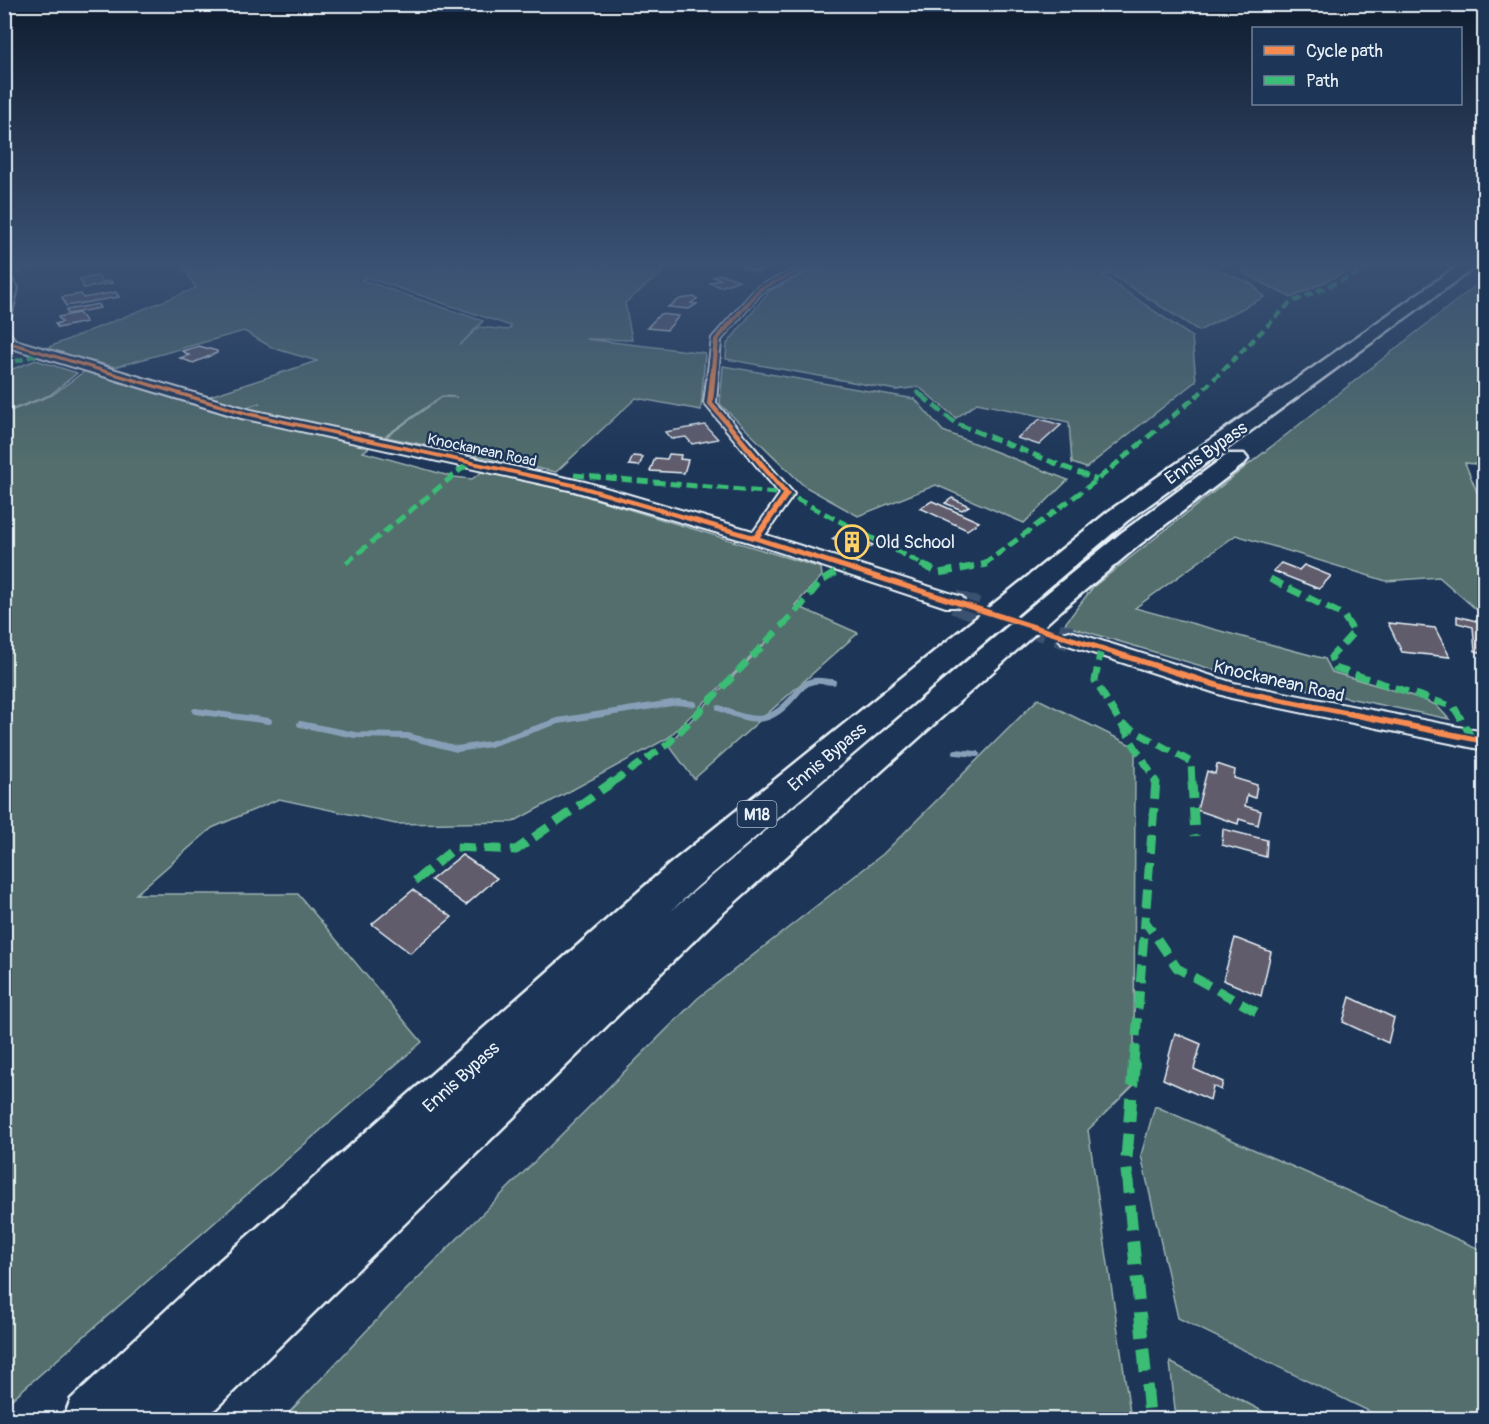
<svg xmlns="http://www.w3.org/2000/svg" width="1489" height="1424" font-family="Pangolin,sans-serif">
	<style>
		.green { fill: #526e6c; stroke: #9db0b2; stroke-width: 1.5; fill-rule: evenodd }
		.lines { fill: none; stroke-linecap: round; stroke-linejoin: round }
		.stream { stroke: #889fb8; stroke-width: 6 }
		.building { fill: #605c6c; stroke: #e8f1f8; stroke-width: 1.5 }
		.secondary-tunnel { stroke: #3b516f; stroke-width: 24; stroke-dasharray: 24 12; stroke-linecap: butt }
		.street-casing { stroke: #e8f1f8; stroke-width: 4 }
		.secondary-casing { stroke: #e8f1f8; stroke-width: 4 }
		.highway-casing { stroke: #e8f1f8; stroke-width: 5 }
		.street { fill: #1d3557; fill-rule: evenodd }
		.secondary { fill: #1d3557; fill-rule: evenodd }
		.highway { fill: #1d3557; fill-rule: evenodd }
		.quiet-far4 { stroke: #3abd76; stroke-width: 4.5; stroke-dasharray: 8 4.5; stroke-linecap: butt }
		.quiet-far3 { stroke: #3abd76; stroke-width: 5; stroke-dasharray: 11 5; stroke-linecap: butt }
		.quiet-far2 { stroke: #3abd76; stroke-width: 7; stroke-dasharray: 14 7; stroke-linecap: butt }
		.quiet-far1 { stroke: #3abd76; stroke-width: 9; stroke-dasharray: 18 9; stroke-linecap: butt }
		.quiet { stroke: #3abd76; stroke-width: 12; stroke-dasharray: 24 12; stroke-linecap: butt }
		.cycleway-casing { stroke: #1d3557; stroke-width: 4 }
		.cycleway { fill: #f68b52; fill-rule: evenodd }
		.labels { text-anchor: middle; stroke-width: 5; stroke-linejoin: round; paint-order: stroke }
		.far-street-label { font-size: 15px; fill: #e8f1f8; stroke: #1d3557 }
		.shield { fill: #1d3557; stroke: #abb9c8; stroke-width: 1.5 }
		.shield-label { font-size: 16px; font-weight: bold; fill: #e8f1f8 }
		.street-label { font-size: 18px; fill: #e8f1f8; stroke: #1d3557 }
		.poi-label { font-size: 18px; fill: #e8f1f8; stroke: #1d3557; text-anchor: start }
	</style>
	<rect width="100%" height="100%" fill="#1d3557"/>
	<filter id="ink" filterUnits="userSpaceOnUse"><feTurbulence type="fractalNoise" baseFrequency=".0167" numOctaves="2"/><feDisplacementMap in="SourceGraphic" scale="12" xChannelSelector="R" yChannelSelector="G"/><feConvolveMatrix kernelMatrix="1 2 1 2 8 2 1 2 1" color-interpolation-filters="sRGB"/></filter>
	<g filter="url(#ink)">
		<g class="green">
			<path d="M 182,265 L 269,265 L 266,277 L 270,265 L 671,265 L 625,303 L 632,340 L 586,339 L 705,353 L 701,410 L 636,398 L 556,472 L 386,437 L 442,397 L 457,397 L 442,396 L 363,452 L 453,477 L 472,479 L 483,471 L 572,492 L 821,568 L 822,576 L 795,605 L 858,633 L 694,779 L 668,744 L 773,635 L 668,738 L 513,822 L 396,824 L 279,799 L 212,828 L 136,894 L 298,894 L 422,1042 L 5,1405 L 5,413 L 52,395 L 86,370 L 228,414 L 260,403 L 240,409 L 204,398 L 317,361 L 273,348 L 244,331 L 115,367 L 44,349 L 196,288 ZM 366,277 L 511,326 L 511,327 L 508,330 L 479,327 L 460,345 L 483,321 L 362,280 Z"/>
			<path d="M 846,265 L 1205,265 L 1252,284 L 1264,297 L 1199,331 L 1111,274 L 1102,275 L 1192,337 L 1196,381 L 1086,468 L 1072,463 L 1069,422 L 977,403 L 956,418 L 919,387 L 896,390 L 726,359 L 727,344 L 769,291 L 814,270 Z"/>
			<path d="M 1253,265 L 1360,265 L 1291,298 L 1242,272 Z"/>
			<path d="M 1484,279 L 1484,465 L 1465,463 L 1484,509 L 1484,616 L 1439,577 L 1386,581 L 1236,535 L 1135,608 L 1325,659 L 1332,672 L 1416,697 L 1436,705 L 1449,719 L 1218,671 L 1064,625 L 1093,587 Z"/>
			<path d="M 36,360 L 77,373 L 50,395 L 5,412 L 5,372 Z"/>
			<path d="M 723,366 L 915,399 L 943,431 L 1068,480 L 1024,523 L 936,485 L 858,516 L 804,486 L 720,404 Z"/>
			<path d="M 1038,699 L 1135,747 L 1134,1085 L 1088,1130 L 1131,1419 L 283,1419 L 388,1308 L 698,998 L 883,854 Z"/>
			<path d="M 1155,1106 L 1484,1251 L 1484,1419 L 1385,1419 L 1178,1318 L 1141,1155 Z"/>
			<path d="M 1170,1362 L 1277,1419 L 1176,1419 Z"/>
		</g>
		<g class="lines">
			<g class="stream">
				<path d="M 719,708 C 755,723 769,726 796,694 C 801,688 806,682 814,681 C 820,680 827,682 833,682"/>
				<path d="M 195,711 L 269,721"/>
				<path d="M 300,724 L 355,735 L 407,736 L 457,749 L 490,744 L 558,721 L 678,702 L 694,704"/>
				<path d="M 956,752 L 977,754"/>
			</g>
		</g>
		<g class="building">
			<path d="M 745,265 L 758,265 L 767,268 L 757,272 L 741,266 Z"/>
			<path d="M 720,274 L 739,280 L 721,287 L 710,283 L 721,279 L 713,277 Z"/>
			<path d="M 98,276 L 101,282 L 111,281 L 113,283 L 84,288 L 80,279 Z"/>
			<path d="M 116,292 L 119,297 L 66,306 L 62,297 L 81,294 L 83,298 Z"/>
			<path d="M 694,297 L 697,299 L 691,303 L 697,304 L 689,309 L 668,307 L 680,299 Z"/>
			<path d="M 98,304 L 100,308 L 68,314 L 66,310 Z"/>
			<path d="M 79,313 L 86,322 L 58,328 L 55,324 L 62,322 L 58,317 Z"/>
			<path d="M 660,314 L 679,316 L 667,330 L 647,328 Z"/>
			<path d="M 199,346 L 217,351 L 217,353 L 193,363 L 180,358 L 189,355 L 182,351 Z"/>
			<path d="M 1040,419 L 1061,425 L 1039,445 L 1017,438 Z"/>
			<path d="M 705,425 L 718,439 L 692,444 L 686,437 L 671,439 L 665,432 Z"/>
			<path d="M 669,454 L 681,455 L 680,459 L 688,460 L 684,473 L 650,471 L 655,458 L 667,459 Z"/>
			<path d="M 633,456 L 643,457 L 639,466 L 629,465 Z"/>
			<path d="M 952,498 L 969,506 L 962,510 L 945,503 Z"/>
			<path d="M 932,501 L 979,522 L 967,530 L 920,508 Z"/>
			<path d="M 843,532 L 873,545 L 862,553 L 832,539 Z"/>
			<path d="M 1281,563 L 1299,570 L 1304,565 L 1331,576 L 1319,589 L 1273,571 Z"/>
			<path d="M 1457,616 L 1484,623 L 1484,653 L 1475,651 L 1473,627 L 1457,623 Z"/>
			<path d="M 1388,623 L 1435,628 L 1450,657 L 1402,652 Z"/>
			<path d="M 1217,764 L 1235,770 L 1234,778 L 1257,785 L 1255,798 L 1247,795 L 1245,806 L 1261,811 L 1258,825 L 1239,819 L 1238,824 L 1197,810 L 1207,771 L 1215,774 Z"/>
			<path d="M 1223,829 L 1267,840 L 1266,857 L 1222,845 Z"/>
			<path d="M 462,855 L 497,878 L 466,905 L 431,880 Z"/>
			<path d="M 413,890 L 452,917 L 410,953 L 372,924 Z"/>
			<path d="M 1235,938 L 1271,952 L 1261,996 L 1223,980 Z"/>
			<path d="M 1350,997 L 1394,1018 L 1388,1043 L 1343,1022 Z"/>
			<path d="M 1175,1033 L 1201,1044 L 1194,1069 L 1223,1082 L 1221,1090 L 1213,1086 L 1210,1100 L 1163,1079 Z"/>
		</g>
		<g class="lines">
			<path class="secondary-tunnel" d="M 954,602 L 1070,638"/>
			<g class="street-casing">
				<path id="street" d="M 805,265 L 817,265 L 763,291 L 721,340 L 716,403 L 794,494 L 761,541 L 756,542 L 749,538 L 780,494 L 704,403 L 712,338 L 757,287 Z"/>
			</g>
			<g class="secondary-casing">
				<g id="secondary">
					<path d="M 4,274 L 9,275 L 18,288 L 11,317 L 4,321 Z"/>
					<path d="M 4,331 L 9,332 L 15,340 L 251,410 L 585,482 L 763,534 L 962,597 L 965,602 L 962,607 L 946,607 L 749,542 L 574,491 L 241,418 L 5,346 Z"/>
					<path d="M 1070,631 L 1234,683 L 1484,732 L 1484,750 L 1231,698 L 1062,643 L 1058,638 L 1062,633 Z"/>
				</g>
			</g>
			<g class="highway-casing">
				<path id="highway" d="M 1459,265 L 1478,265 L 1127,521 L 698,886 L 671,911 L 1046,594 L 1121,533 L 1228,454 L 1244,454 L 1248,459 L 1244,464 L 1139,545 L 1066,606 L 714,921 L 204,1420 L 63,1420 L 71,1399 L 208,1271 L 670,864 L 1109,511 Z"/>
			</g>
			<use href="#street" class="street"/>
			<use href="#secondary" class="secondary"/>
			<use href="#highway" class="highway"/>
			<g class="quiet-far4">
				<path d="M 4,277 L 36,265"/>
				<path d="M 4,365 L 39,354"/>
				<path d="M 916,391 L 923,397"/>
				<path d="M 1196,397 L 1290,303 L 1374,266"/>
			</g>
			<g class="quiet-far3">
				<path d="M 921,395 L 955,423 L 1097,480"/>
				<path d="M 574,475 L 787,494 L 924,565"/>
				<path d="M 346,563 L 469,463"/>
				<path d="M 983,565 L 1097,480 L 1198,395"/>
			</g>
			<g class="quiet-far2">
				<path d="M 921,564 L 939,573 L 987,564"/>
				<path d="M 1270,579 L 1343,615 L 1354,632 L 1331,657 L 1335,668 L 1454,707 L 1472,738"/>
				<path d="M 1101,648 L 1095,681 L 1157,783"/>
				<path d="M 1122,724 L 1191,762 L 1192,783"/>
				<path d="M 612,783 L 668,744 L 800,607 L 820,582 L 845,567"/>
			</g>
			<g class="quiet-far1">
				<path d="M 1156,781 L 1145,921 L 1177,968 L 1262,1015"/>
				<path d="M 1192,781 L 1195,836"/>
				<path d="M 415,881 L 456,847 L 516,850 L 614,781"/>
				<path d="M 1134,1063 L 1145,921"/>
			</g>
			<path class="quiet" d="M 1134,1062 L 1126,1165 L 1150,1420"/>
			<g class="cycleway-casing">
				<path id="cycleway" d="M 809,265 L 814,265 L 762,290 L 719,340 L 713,403 L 790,494 L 760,537 L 1232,687 L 1484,738 L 1484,744 L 1228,692 L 753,540 L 577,488 L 245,415 L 8,344 L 4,339 L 4,334 L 12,342 L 248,412 L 578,484 L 754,535 L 783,494 L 707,403 L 714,339 L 758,288 Z"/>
			</g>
			<use href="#cycleway" class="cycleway"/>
		</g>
	</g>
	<linearGradient id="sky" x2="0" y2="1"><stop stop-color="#101d30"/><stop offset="0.57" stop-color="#3a5174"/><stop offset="1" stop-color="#3a5174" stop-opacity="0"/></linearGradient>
	<rect width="1489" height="464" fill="url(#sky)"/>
	<defs>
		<g id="building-ring" transform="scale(1.725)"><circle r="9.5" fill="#1d3557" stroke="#ffd166" stroke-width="1.5"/><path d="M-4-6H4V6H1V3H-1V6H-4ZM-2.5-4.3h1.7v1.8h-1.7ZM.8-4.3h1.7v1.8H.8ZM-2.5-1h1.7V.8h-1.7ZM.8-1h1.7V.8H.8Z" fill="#ffd166"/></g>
	</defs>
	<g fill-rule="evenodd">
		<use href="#building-ring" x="852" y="542"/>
	</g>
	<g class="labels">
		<g class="far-street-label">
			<text transform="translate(482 450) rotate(12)" y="5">Knockanean Road</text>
		</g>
		<rect class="shield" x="737.5" y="801" width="39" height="26" rx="4.5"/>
		<g class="shield-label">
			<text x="757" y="820">M18</text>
		</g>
		<g class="street-label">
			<text transform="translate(1206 453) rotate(-35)" y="6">Ennis Bypass</text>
			<text transform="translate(1279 681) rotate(13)" y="6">Knockanean Road</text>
			<text transform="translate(827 757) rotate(-40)" y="6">Ennis Bypass</text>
			<text transform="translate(461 1077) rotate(-42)" y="6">Ennis Bypass</text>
		</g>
		<g class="poi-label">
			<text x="875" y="548">Old School</text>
		</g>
	</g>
	<rect width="1489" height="1424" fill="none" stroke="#1d3557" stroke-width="24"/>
	<rect x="12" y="12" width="1465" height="1400" fill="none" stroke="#e8f1f8" stroke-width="2" filter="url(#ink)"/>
	<rect x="1252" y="27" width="210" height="78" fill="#1d3557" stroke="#6e8097" stroke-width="1.5"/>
	<rect x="1264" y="46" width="30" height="9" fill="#f68b52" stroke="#6e8097" stroke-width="1.5"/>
	<text x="1306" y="57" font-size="18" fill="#e8f1f8">Cycle path</text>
	<rect x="1264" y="76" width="30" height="9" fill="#3abd76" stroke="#6e8097" stroke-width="1.5"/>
	<text x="1306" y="87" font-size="18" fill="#e8f1f8">Path</text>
</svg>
